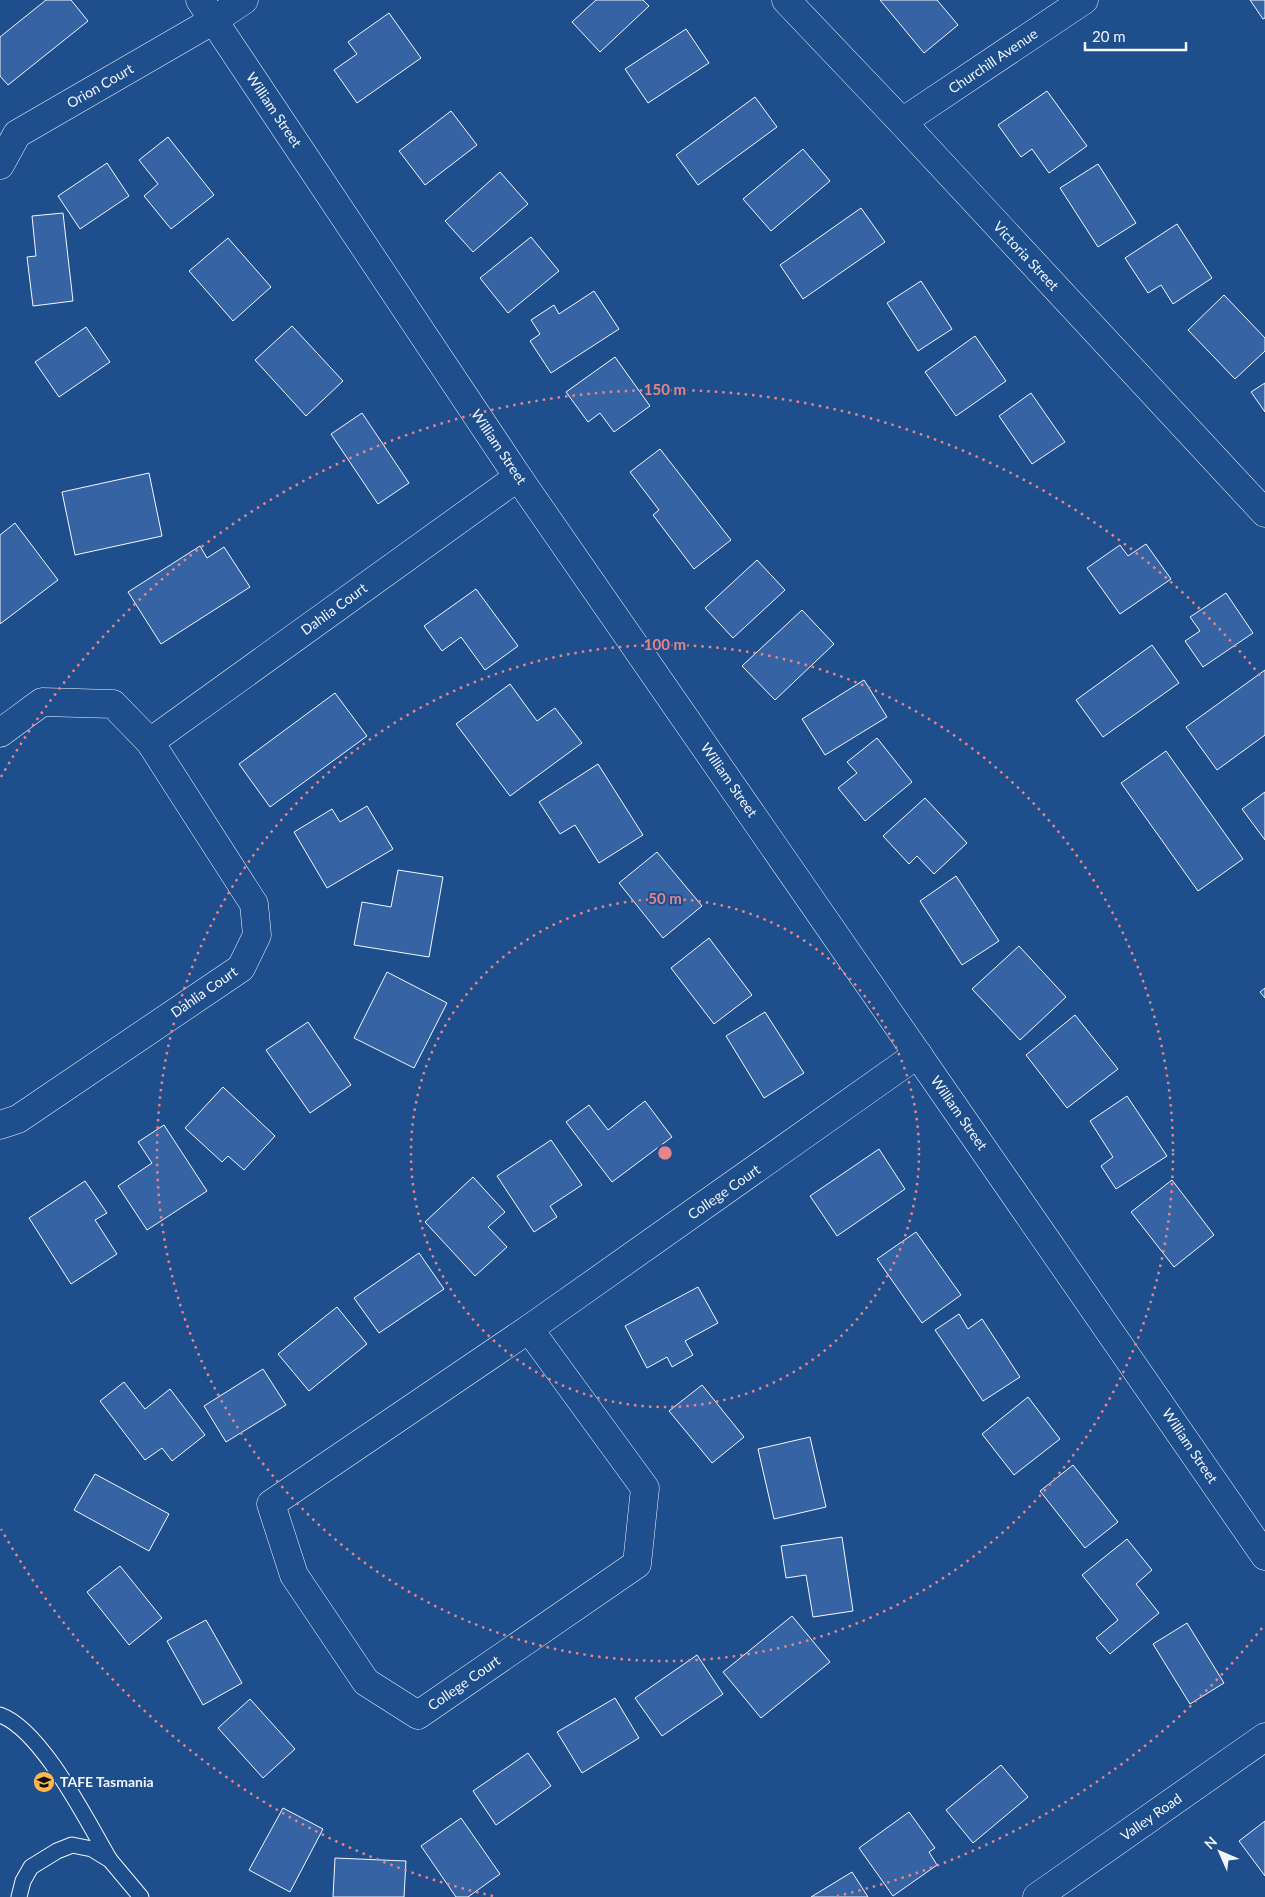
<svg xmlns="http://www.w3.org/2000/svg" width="1265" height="1897" font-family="Lato,sans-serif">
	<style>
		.building { fill: #3563a3; stroke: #f2f6ff }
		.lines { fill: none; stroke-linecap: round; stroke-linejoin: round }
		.service-casing { stroke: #f2f6ff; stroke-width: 17 }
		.minor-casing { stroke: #f2f6ff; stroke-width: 29 }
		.tertiary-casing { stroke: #f2f6ff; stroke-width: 29 }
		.secondary-casing { stroke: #f2f6ff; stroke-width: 29 }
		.service { stroke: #1f4e8c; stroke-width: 15 }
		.minor { stroke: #1f4e8c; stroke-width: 28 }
		.tertiary { stroke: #1f4e8c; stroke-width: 28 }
		.secondary { stroke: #1f4e8c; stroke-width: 28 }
		.ring { fill: none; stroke: #e38589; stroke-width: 2.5; stroke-dasharray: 2.5 5 }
		.labels { text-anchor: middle; stroke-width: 4; stroke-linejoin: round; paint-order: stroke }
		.street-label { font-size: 14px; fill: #f2f6ff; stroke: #1f4e8c }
		.poi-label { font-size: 14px; font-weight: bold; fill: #f2f6ff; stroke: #1f4e8c; text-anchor: start }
		.centre { fill: #e38589; stroke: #1f4e8c; stroke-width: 2.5 }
		.ring-label { font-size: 15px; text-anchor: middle; font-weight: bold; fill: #e38589; stroke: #1f4e8c; stroke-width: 4; stroke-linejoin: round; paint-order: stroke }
	</style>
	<rect width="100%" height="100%" fill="#1f4e8c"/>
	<g class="building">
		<path d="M 46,0 L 71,0 L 88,21 L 8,85 L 0,76 L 0,37 Z"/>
		<path d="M 596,0 L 643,0 L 649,6 L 600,52 L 572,22 Z"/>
		<path d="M 880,0 L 937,0 L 958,25 L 924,53 Z"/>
		<path d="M 1250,0 L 1265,0 L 1265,18 L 1263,19 Z"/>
		<path d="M 389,13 L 421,58 L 357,103 L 334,70 L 357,54 L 348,42 Z"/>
		<path d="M 686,29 L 709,63 L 648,103 L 625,69 Z"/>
		<path d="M 1047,91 L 1087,146 L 1049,173 L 1032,149 L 1021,157 L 998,125 Z"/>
		<path d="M 755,97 L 777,127 L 698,185 L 676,155 Z"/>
		<path d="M 451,111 L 477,145 L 425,185 L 399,151 Z"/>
		<path d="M 168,137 L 214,195 L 171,229 L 144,196 L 158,184 L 139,160 Z"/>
		<path d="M 803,149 L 830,181 L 771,231 L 743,199 Z"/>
		<path d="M 107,163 L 129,196 L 80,229 L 58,196 Z"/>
		<path d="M 1098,164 L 1136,223 L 1098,247 L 1060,188 Z"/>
		<path d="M 500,172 L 528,204 L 473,252 L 445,221 Z"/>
		<path d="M 861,208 L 885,242 L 803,299 L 780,265 Z"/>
		<path d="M 63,213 L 73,301 L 33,306 L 27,257 L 36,256 L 32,216 Z"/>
		<path d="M 1177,224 L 1212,278 L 1173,304 L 1161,285 L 1148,293 L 1125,258 Z"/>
		<path d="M 531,237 L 559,271 L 508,313 L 480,278 Z"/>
		<path d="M 228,238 L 271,287 L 233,321 L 189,271 Z"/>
		<path d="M 921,281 L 952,329 L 918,351 L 887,303 Z"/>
		<path d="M 594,291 L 619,329 L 551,373 L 530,341 L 540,334 L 531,320 L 554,305 L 559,314 Z"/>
		<path d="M 1224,295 L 1265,338 L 1265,351 L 1235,379 L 1188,330 Z"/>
		<path d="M 292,326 L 343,381 L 306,416 L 255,360 Z"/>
		<path d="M 86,327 L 110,362 L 59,397 L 35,362 Z"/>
		<path d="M 975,336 L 1006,381 L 956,416 L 925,372 Z"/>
		<path d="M 615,357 L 650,406 L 614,432 L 600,413 L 588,422 L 566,392 Z"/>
		<path d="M 1265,383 L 1265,412 L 1251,392 Z"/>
		<path d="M 1031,393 L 1065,442 L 1032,464 L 999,416 Z"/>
		<path d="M 362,413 L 409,483 L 378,504 L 331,434 Z"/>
		<path d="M 660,449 L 731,540 L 694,569 L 653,515 L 659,510 L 630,472 Z"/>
		<path d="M 149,473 L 162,536 L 75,555 L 62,492 Z"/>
		<path d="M 15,523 L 58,580 L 0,624 L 0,535 Z"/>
		<path d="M 1146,544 L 1171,579 L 1120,614 L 1087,568 L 1120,545 L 1128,556 Z"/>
		<path d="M 200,546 L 207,558 L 224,547 L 250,587 L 161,644 L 128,592 Z"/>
		<path d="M 757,560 L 785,590 L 733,638 L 705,608 Z"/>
		<path d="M 476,589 L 518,646 L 485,670 L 461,637 L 442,651 L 424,626 Z"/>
		<path d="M 1226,593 L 1253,633 L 1203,667 L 1185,641 L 1200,631 L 1190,617 Z"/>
		<path d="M 802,610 L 834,644 L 775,700 L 742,666 Z"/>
		<path d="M 1152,645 L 1179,683 L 1103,737 L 1076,700 Z"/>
		<path d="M 1265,670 L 1265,735 L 1217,770 L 1186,727 Z"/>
		<path d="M 864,680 L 887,717 L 825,755 L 802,719 Z"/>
		<path d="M 510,684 L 537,721 L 555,708 L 582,743 L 510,796 L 456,724 Z"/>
		<path d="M 335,693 L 367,736 L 270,807 L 239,764 Z"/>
		<path d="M 877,738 L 912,782 L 865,821 L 838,788 L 857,773 L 847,762 Z"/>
		<path d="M 1166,751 L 1243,859 L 1198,891 L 1121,783 Z"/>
		<path d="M 598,764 L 643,835 L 599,863 L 575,825 L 560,834 L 539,802 Z"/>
		<path d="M 1265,792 L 1265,840 L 1242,809 Z"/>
		<path d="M 925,798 L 967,843 L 934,874 L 917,856 L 909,864 L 883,836 Z"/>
		<path d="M 367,806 L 393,849 L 327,888 L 294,832 L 332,809 L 340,822 Z"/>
		<path d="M 657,852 L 702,906 L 663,938 L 619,883 Z"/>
		<path d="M 398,870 L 443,877 L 429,957 L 354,945 L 362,902 L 391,907 Z"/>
		<path d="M 956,876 L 999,941 L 962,965 L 920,901 Z"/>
		<path d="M 709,938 L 752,995 L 714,1024 L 671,968 Z"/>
		<path d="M 1019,946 L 1066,997 L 1020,1040 L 972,989 Z"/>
		<path d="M 387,972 L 447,1003 L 414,1068 L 354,1038 Z"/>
		<path d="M 1265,988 L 1265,998 L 1260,992 Z"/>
		<path d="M 765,1012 L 804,1073 L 764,1098 L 726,1036 Z"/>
		<path d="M 1075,1015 L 1118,1069 L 1067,1108 L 1026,1055 Z"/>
		<path d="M 308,1022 L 351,1085 L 310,1113 L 266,1050 Z"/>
		<path d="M 223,1087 L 275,1136 L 244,1170 L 228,1156 L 222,1162 L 185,1128 Z"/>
		<path d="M 1127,1096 L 1167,1156 L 1116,1189 L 1101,1166 L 1113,1157 L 1090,1121 Z"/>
		<path d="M 645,1101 L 672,1137 L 612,1182 L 566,1122 L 589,1105 L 608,1130 Z"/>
		<path d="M 164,1125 L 207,1191 L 147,1230 L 118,1186 L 152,1163 L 138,1142 Z"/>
		<path d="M 551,1140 L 582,1185 L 550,1206 L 557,1217 L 534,1232 L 497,1176 Z"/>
		<path d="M 879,1149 L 905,1189 L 837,1236 L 810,1196 Z"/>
		<path d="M 473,1177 L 505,1212 L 488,1227 L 507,1247 L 475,1276 L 425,1222 Z"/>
		<path d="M 1172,1180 L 1214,1235 L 1174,1267 L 1131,1212 Z"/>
		<path d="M 85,1181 L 107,1213 L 95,1220 L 117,1254 L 71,1284 L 29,1218 Z"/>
		<path d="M 916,1232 L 961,1295 L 922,1323 L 877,1259 Z"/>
		<path d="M 419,1253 L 444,1289 L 379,1333 L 354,1298 Z"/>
		<path d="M 698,1287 L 718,1323 L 685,1341 L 693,1355 L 672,1367 L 667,1357 L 647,1368 L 625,1326 Z"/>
		<path d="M 337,1307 L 367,1344 L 309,1391 L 278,1354 Z"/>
		<path d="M 959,1314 L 968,1329 L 982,1319 L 1020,1377 L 983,1401 L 935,1330 Z"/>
		<path d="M 263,1369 L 286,1405 L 226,1442 L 204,1406 Z"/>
		<path d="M 124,1382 L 145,1409 L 170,1389 L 205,1435 L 172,1461 L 162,1448 L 145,1460 L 100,1401 Z"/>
		<path d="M 702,1385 L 744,1437 L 712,1463 L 669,1411 Z"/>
		<path d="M 1028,1397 L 1060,1439 L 1014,1475 L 982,1434 Z"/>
		<path d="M 810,1437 L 826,1507 L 774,1519 L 758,1449 Z"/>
		<path d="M 1073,1465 L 1118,1522 L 1085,1548 L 1040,1491 Z"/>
		<path d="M 95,1474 L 169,1514 L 149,1551 L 74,1510 Z"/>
		<path d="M 842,1537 L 853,1611 L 813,1617 L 806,1575 L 786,1578 L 781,1546 Z"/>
		<path d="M 1127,1539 L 1152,1570 L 1136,1584 L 1159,1613 L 1110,1654 L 1096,1638 L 1118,1620 L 1082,1575 Z"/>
		<path d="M 120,1566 L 162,1618 L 129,1645 L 87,1592 Z"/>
		<path d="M 792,1616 L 830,1662 L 761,1718 L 723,1672 Z"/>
		<path d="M 206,1620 L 242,1683 L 203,1705 L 167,1641 Z"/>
		<path d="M 1187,1623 L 1224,1683 L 1190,1704 L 1153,1644 Z"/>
		<path d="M 697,1655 L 723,1694 L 662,1736 L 635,1698 Z"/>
		<path d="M 615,1698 L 639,1738 L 582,1773 L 557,1732 Z"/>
		<path d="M 250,1699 L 295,1749 L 263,1778 L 218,1728 Z"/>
		<path d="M 528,1753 L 551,1786 L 496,1825 L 473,1791 Z"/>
		<path d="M 1001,1765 L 1028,1797 L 973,1843 L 946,1810 Z"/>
		<path d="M 283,1808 L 323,1829 L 290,1892 L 249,1870 Z"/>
		<path d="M 909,1812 L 935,1848 L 929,1852 L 937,1865 L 893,1896 L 859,1848 Z"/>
		<path d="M 461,1818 L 500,1874 L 468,1897 L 456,1897 L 421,1846 Z"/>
		<path d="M 1265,1821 L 1265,1876 L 1239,1841 Z"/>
		<path d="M 335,1858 L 406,1861 L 404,1897 L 333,1897 Z"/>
		<path d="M 852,1872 L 868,1897 L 811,1897 Z"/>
	</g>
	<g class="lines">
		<g class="service-casing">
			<g id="service">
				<path d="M 0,1715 C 42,1730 87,1821 110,1860"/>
				<path d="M 19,1897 L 23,1881 L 31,1867 L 57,1851 L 72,1845 L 92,1849 L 110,1860 L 141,1897"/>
			</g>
		</g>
		<g class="minor-casing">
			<g id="minor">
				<path d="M 786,0 L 902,122 L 1265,513"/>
				<path d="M 902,122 L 1084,0"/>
				<path d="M 0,165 L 17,134 L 214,20 L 244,0"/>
				<path d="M 0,733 L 42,702 L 113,704 L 150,742 L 254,904 L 257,935 L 241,968 L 18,1119 L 0,1125"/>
				<path d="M 150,742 L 518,477"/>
				<path d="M 529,1329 L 645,1488 L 637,1564 L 418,1715 L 366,1682 L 294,1575 L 271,1504 Z"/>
				<path d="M 529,1329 L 918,1054"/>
			</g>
		</g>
		<g class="tertiary-casing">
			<path id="tertiary" d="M 1037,1897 L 1265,1737"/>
		</g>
		<g class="secondary-casing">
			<path id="secondary" d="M 200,0 L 518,477 L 1265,1556"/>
		</g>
		<use href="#service" class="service"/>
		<use href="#minor" class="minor"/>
		<use href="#tertiary" class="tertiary"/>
		<use href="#secondary" class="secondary"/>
	</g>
	<g class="ring">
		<circle cx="665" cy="1153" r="254"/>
		<circle cx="665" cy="1153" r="508"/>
		<path d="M1262 1628A763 763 0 0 1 837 1896M493 1896A763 763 0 0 1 1 1529M1 777A763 763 0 0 1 1262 678"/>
	</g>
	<defs>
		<g id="university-disc" transform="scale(1.125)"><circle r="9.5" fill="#ffb74d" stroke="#1f4e8c"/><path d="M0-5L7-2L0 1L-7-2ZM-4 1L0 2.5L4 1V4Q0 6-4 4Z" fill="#111"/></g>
	</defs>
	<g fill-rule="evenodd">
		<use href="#university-disc" x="44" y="1782"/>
	</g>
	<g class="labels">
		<g class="street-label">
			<text transform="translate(993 61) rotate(-34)" y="5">Churchill Avenue</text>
			<text transform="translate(100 86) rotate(-30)" y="5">Orion Court</text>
			<text transform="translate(274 110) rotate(56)" y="5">William Street</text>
			<text transform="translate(1026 256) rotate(47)" y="5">Victoria Street</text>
			<text transform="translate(499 447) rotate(56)" y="5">William Street</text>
			<text transform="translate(334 609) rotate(-36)" y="5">Dahlia Court</text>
			<text transform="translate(729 780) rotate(55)" y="5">William Street</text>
			<text transform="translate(204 992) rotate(-35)" y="5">Dahlia Court</text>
			<text transform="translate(959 1113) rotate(55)" y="5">William Street</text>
			<text transform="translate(724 1192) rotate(-35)" y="5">College Court</text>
			<text transform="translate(1190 1446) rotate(56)" y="5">William Street</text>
			<text transform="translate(464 1683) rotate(-35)" y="5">College Court</text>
			<text transform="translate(1151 1817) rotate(-35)" y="5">Valley Road</text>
		</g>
		<g class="poi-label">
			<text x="60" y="1787">TAFE Tasmania</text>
		</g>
	</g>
	<circle cx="665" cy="1153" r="8" class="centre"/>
	<g class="ring-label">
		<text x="665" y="395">150 m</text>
		<text x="665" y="650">100 m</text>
		<text x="665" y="904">50 m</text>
	</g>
	<g transform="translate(1220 1852) rotate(315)" stroke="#1f4e8c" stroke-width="4" paint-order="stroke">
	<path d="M0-4L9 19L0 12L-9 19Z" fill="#f2f6ff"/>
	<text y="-8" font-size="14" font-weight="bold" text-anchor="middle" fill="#f2f6ff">N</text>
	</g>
	<path d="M1085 42v8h101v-8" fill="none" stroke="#f2f6ff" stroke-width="2.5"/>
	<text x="1092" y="42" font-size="15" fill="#f2f6ff" stroke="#1f4e8c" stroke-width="4" paint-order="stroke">20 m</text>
</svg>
